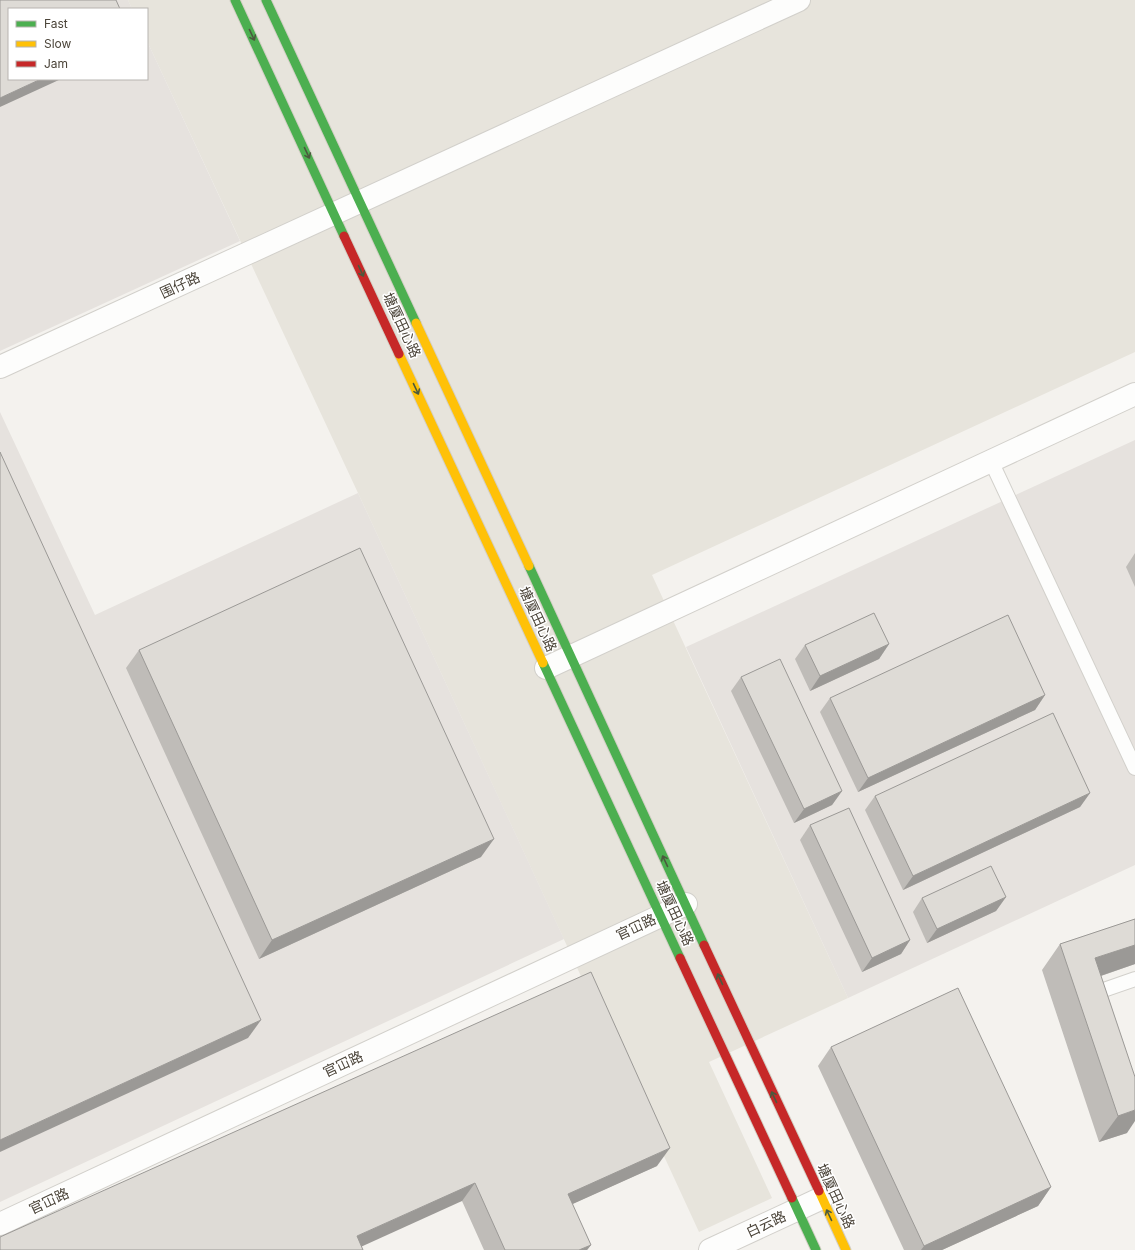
<svg xmlns="http://www.w3.org/2000/svg" width="1135" height="1250" font-family="Inter,'Noto Sans SC',sans-serif">
	<style>
		.residential { fill: #e7e4dc }
		.industrial { fill: #e6e2de }
		.lines { fill: none; stroke-linecap: round; stroke-linejoin: round }
		.lane-casing { stroke: #d2d0cb; stroke-width: 16 }
		.street-casing { stroke: #d2d0cb; stroke-width: 24 }
		.fast-casing { stroke: #d3cfc5; stroke-width: 11 }
		.slow-casing { stroke: #d3cfc5; stroke-width: 11 }
		.jam-casing { stroke: #d3cfc5; stroke-width: 11 }
		.lane { stroke: #fdfdfc; stroke-width: 14 }
		.street { stroke: #fdfdfc; stroke-width: 22 }
		.fast { stroke: #4caf50; stroke-width: 9 }
		.slow { stroke: #ffc107; stroke-width: 9 }
		.jam { stroke: #c62828; stroke-width: 9 }
		.wall { fill: #bfbcb8 }
		.shaded-wall { fill: #9b9996 }
		.building { fill: #dedbd6; stroke: #9b9996 }
		.oneway { stroke: #4b593e }
		.labels { text-anchor: middle; stroke-width: 3; stroke-linejoin: round; paint-order: stroke }
		.street-label { font-size: 14px; fill: #4b4439; stroke: #fff }
	</style>
	<rect width="100%" height="100%" fill="#f4f2ee"/>
	<path class="residential" d="M 128,0 L 1135,0 L 1135,352 L 652,575 L 848,998 L 709,1062 L 772,1198 L 699,1232 L 358,493 L 147,41 L 147,9 L 132,9 Z"/>
	<g class="industrial">
		<path d="M 0,0 L 128,0 L 132,9 L 9,9 L 9,79 L 147,79 L 147,41 L 240,241 L 0,351 Z"/>
		<path d="M 0,412 L 95,615 L 358,493 L 564,939 L 0,1202 Z"/>
		<path d="M 1135,440 L 1135,865 L 848,998 L 686,647 Z"/>
	</g>
	<g class="lines">
		<g class="lane-casing">
			<g id="lane">
				<path d="M 991,461 L 1135,768"/>
				<path d="M 1094,998 L 1092,994 L 1135,979"/>
			</g>
		</g>
		<g class="street-casing">
			<g id="street">
				<path d="M 0,367 L 799,0"/>
				<path d="M 546,668 L 1135,394"/>
				<path d="M 0,1224 L 686,904"/>
				<path d="M 710,1250 L 822,1198"/>
			</g>
		</g>
		<g class="fast-casing">
			<g id="fast">
				<path d="M 235,0 L 344,236"/>
				<path d="M 266,0 L 416,323"/>
				<path d="M 529,566 L 704,945"/>
				<path d="M 543,663 L 680,958"/>
				<path d="M 792,1198 L 816,1250"/>
			</g>
		</g>
		<g class="slow-casing">
			<g id="slow">
				<path d="M 416,323 L 529,566"/>
				<path d="M 399,354 L 543,663"/>
				<path d="M 819,1191 L 846,1250"/>
			</g>
		</g>
		<g class="jam-casing">
			<g id="jam">
				<path d="M 344,236 L 399,354"/>
				<path d="M 704,945 L 819,1191"/>
				<path d="M 680,958 L 792,1198"/>
			</g>
		</g>
		<use href="#lane" class="lane"/>
		<use href="#street" class="street"/>
		<use href="#fast" class="fast"/>
		<use href="#slow" class="slow"/>
		<use href="#jam" class="jam"/>
	</g>
	<g class="wall">
		<path d="M 1135,553 L 1135,587 L 1126,567 Z"/>
		<path d="M 889,644 L 879,659 L 810,691 L 795,659 L 805,645 Z"/>
		<path d="M 139,650 L 481,857 L 259,959 L 126,668 Z"/>
		<path d="M 741,677 L 842,791 L 832,805 L 794,823 L 731,691 Z"/>
		<path d="M 1045,695 L 1035,710 L 858,792 L 820,712 L 830,698 Z"/>
		<path d="M 1090,793 L 1080,807 L 903,890 L 865,810 L 875,796 Z"/>
		<path d="M 810,825 L 910,940 L 901,954 L 862,972 L 800,840 Z"/>
		<path d="M 1006,897 L 996,911 L 927,943 L 913,912 L 922,898 Z"/>
		<path d="M 1135,919 L 1135,964 L 1101,976 L 1127,1133 L 1099,1142 L 1042,970 L 1060,944 Z"/>
		<path d="M 591,972 L 657,1166 L 572,1204 L 591,1245 L 587,1250 L 484,1250 L 462,1201 L 0,1250 Z"/>
		<path d="M 831,1047 L 1051,1187 L 1038,1206 L 942,1250 L 904,1250 L 818,1066 Z"/>
	</g>
	<g class="shaded-wall">
		<path d="M 41,79 L 61,79 L 0,107 L 0,98 Z"/>
		<path d="M 889,644 L 879,659 L 810,691 L 820,676 Z"/>
		<path d="M 1045,695 L 1035,710 L 858,792 L 868,778 Z"/>
		<path d="M 842,791 L 832,805 L 794,823 L 804,809 Z"/>
		<path d="M 1090,793 L 1080,807 L 903,890 L 913,876 Z"/>
		<path d="M 494,839 L 481,857 L 259,959 L 272,940 Z"/>
		<path d="M 1006,897 L 996,911 L 927,943 L 937,929 Z"/>
		<path d="M 910,940 L 901,954 L 862,972 L 872,958 Z"/>
		<path d="M 1135,945 L 1135,964 L 1077,984 L 1095,958 Z"/>
		<path d="M 261,1020 L 248,1038 L 0,1152 L 0,1140 Z"/>
		<path d="M 1135,1110 L 1135,1121 L 1127,1133 L 1099,1142 L 1118,1116 Z"/>
		<path d="M 670,1148 L 657,1166 L 555,1212 L 568,1194 Z"/>
		<path d="M 475,1183 L 462,1201 L 354,1250 L 357,1236 Z"/>
		<path d="M 1051,1187 L 1038,1206 L 942,1250 L 921,1250 L 924,1246 Z"/>
		<path d="M 591,1245 L 587,1250 L 579,1250 Z"/>
	</g>
	<g class="building">
		<path d="M 0,0 L 116,0 L 120,9 L 9,9 L 9,79 L 41,79 L 0,98 Z"/>
		<path d="M 0,452 L 261,1020 L 0,1140 Z"/>
		<path d="M 360,548 L 494,839 L 272,940 L 139,650 Z"/>
		<path d="M 874,613 L 889,644 L 820,676 L 805,645 Z"/>
		<path d="M 1008,615 L 1045,695 L 868,778 L 830,698 Z"/>
		<path d="M 780,659 L 842,791 L 804,809 L 741,677 Z"/>
		<path d="M 1053,713 L 1090,793 L 913,876 L 875,796 Z"/>
		<path d="M 849,808 L 910,940 L 872,958 L 810,825 Z"/>
		<path d="M 991,866 L 1006,897 L 937,929 L 922,898 Z"/>
		<path d="M 1135,919 L 1135,945 L 1095,958 L 1135,1077 L 1135,1110 L 1118,1116 L 1060,944 Z"/>
		<path d="M 591,972 L 670,1148 L 568,1194 L 591,1245 L 579,1250 L 505,1250 L 475,1183 L 357,1236 L 363,1250 L 0,1250 L 0,1237 Z"/>
		<path d="M 958,988 L 1051,1187 L 924,1246 L 831,1047 Z"/>
	</g>
	<defs><path id="oneway-shaft" d="M-6 0H5M1.5-3L5.5 0L1.5 3" fill="none" stroke-width="1.6" stroke-linecap="round" stroke-linejoin="round"/></defs>
	<g class="oneway">
		<use href="#oneway-shaft" transform="translate(252 35) rotate(65)"/>
		<use href="#oneway-shaft" transform="translate(307 153) rotate(65)"/>
		<use href="#oneway-shaft" transform="translate(361 271) rotate(65)"/>
		<use href="#oneway-shaft" transform="translate(416 389) rotate(65)"/>
		<use href="#oneway-shaft" transform="translate(665 861) rotate(-115)"/>
		<use href="#oneway-shaft" transform="translate(720 979) rotate(-115)"/>
		<use href="#oneway-shaft" transform="translate(774 1097) rotate(-115)"/>
		<use href="#oneway-shaft" transform="translate(829 1215) rotate(-115)"/>
	</g>
	<g class="labels">
		<g class="street-label">
			<text transform="translate(180 285) rotate(-25)" y="5">围仔路</text>
			<text transform="translate(402 325) rotate(65)" y="5">塘厦田心路</text>
			<text transform="translate(538 619) rotate(65)" y="5">塘厦田心路</text>
			<text transform="translate(675 913) rotate(65)" y="5">塘厦田心路</text>
			<text transform="translate(636 927) rotate(-25)" y="5">官冚路</text>
			<text transform="translate(343 1064) rotate(-25)" y="5">官冚路</text>
			<text transform="translate(836 1196) rotate(65)" y="5">塘厦田心路</text>
			<text transform="translate(49 1201) rotate(-25)" y="5">官冚路</text>
			<text transform="translate(766 1224) rotate(-25)" y="5">白云路</text>
		</g>
	</g>
	<rect x="8" y="8" width="140" height="72" fill="#ffffff" stroke="#b7b4b0"/>
	<rect x="16" y="21" width="20" height="6" fill="#4caf50" stroke="#b7b4b0"/>
	<text x="44" y="28" font-size="12" fill="#4b4439">Fast</text>
	<rect x="16" y="41" width="20" height="6" fill="#ffc107" stroke="#b7b4b0"/>
	<text x="44" y="48" font-size="12" fill="#4b4439">Slow</text>
	<rect x="16" y="61" width="20" height="6" fill="#c62828" stroke="#b7b4b0"/>
	<text x="44" y="68" font-size="12" fill="#4b4439">Jam</text>
</svg>
